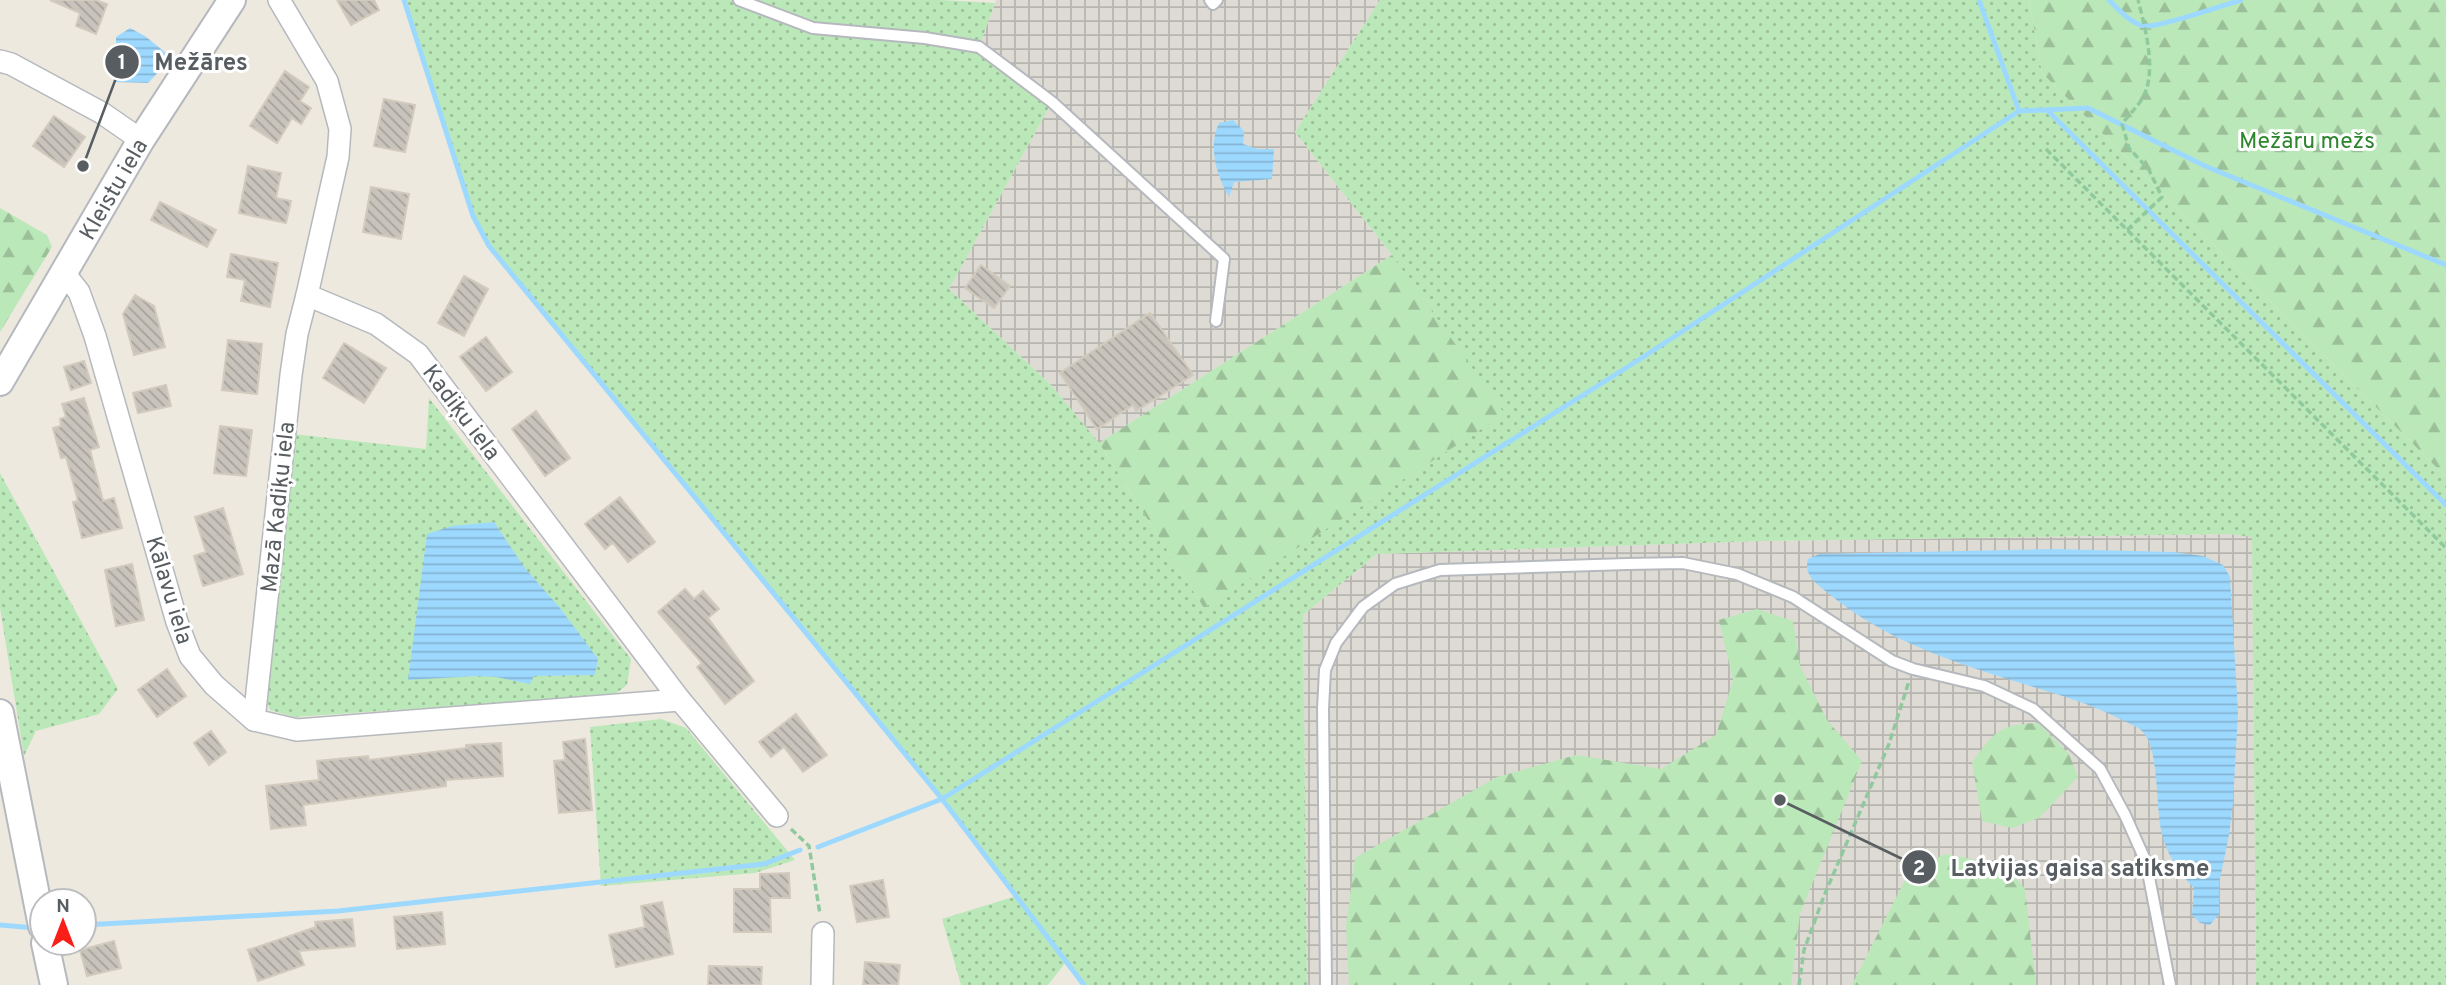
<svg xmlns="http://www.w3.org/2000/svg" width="2446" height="985" font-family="Overpass,sans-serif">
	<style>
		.industrial { fill: url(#industrial-grid) }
		.grass { fill: url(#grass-dots) }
		.forest { fill: url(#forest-firs) }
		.water { fill: url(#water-rules) }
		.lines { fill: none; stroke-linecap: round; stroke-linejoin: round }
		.stream { stroke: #9dd9ff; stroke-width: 5 }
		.building { fill: url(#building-back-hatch); stroke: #d2cbbd; stroke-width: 2 }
		.service-casing { stroke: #b5b9be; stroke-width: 14 }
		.minor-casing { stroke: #b5b9be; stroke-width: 24 }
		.tertiary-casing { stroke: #b5b9be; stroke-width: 30 }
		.path { stroke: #91c99e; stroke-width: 3.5; stroke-dasharray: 7 3.5; stroke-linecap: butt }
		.service { stroke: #fff; stroke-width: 10 }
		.minor { stroke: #fff; stroke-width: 21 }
		.tertiary { stroke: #fff; stroke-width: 26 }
		.labels { text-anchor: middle; stroke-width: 6; stroke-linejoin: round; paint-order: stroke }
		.park-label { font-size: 23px; fill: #2d862c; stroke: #fff }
		.street-label { font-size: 23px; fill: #585d62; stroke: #fff }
		.leader { fill: none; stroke: #585d62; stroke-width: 2.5 }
		.callout-dot { fill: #585d62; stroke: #fff; stroke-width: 2.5 }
		.mark-label { font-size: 21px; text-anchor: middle; font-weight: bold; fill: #fff }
		.callout-label { font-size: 24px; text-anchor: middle; font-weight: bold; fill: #585d62; stroke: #fff; stroke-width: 6; stroke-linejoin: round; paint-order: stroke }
	</style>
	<defs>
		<pattern id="industrial-grid" width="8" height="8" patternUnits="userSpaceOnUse" patternTransform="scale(1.75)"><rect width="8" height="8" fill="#dddbd4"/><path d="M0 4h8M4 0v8" fill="none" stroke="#b6b5af"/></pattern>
		<pattern id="grass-dots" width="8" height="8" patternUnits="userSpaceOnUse" patternTransform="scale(1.75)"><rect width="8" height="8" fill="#bbe8b8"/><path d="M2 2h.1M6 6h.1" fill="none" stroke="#9bbf99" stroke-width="1.8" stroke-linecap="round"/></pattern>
		<pattern id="forest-firs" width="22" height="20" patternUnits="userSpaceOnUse" patternTransform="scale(1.75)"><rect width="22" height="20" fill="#bbe8b8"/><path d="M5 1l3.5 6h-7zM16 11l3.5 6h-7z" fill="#9bbf99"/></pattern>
		<pattern id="water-rules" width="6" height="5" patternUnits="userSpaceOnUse" patternTransform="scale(1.75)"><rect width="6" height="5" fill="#9dd9ff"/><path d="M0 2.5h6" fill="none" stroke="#83b3d2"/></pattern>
		<pattern id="building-back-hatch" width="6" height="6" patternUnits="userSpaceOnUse" patternTransform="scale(1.75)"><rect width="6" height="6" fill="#c8c4bc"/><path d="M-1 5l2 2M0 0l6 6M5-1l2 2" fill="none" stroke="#a5a29c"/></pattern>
	</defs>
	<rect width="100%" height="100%" fill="#ede9df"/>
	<g class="industrial">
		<path d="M 996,0 L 1380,0 L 1295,132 L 1392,255 L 1099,443 L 1052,386 L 949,289 L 1052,102 L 979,47 Z"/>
		<path d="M 2230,534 L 2252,536 L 2256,985 L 1307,985 L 1303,615 L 1377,554 L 1761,541 Z"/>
	</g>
	<g class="grass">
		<path d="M 404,0 L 941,0 L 995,3 L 979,47 L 1052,102 L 949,289 L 1052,386 L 1099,443 L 1204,608 L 1392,255 L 1295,132 L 1380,0 L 2029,0 L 2042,73 L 2446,477 L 2446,985 L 2256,985 L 2252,537 L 2230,534 L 1761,541 L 1377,554 L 1303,615 L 1307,985 L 1084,985 L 1066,962 L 1048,985 L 961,985 L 942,919 L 1016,896 L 942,799 L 489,246 L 473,216 Z"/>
		<path d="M 429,398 L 631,659 L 627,685 L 614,695 L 294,717 L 270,710 L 264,693 L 293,434 L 426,449 Z"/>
		<path d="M 0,473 L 118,689 L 99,714 L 36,731 L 24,756 L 0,608 Z"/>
		<path d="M 661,719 L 686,728 L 795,860 L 755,873 L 601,886 L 590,727 Z"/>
	</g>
	<g class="forest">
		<path d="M 2029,0 L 2446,0 L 2446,477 L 2042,73 Z"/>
		<path d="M 0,208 L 47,235 L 52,247 L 0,332 Z"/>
		<path d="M 1392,255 L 1505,414 L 1204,608 L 1099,443 Z"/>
		<path d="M 1757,609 L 1793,621 L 1800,666 L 1827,720 L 1862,761 L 1800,914 L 1791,985 L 1349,985 L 1346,926 L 1355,858 L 1497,777 L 1576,755 L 1661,769 L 1716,735 L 1733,680 L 1719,620 Z"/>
		<path d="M 2038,723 L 2069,754 L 2078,777 L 2039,818 L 2012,828 L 1982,821 L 1972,762 C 1994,732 2000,724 2038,723 Z"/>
		<path d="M 1945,854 L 2005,865 L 2025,889 L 2036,985 L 1852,985 L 1909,872 Z"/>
	</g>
	<g class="water">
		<path d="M 130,28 L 145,36 L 166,53 L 163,67 L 148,83 L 116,82 L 116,37 Z"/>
		<path d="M 1233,120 L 1244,131 L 1243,144 L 1257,149 L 1274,149 L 1272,179 L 1234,182 L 1229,197 C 1216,175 1208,146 1219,123 Z"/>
		<path d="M 494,522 L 524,567 L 560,608 L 598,659 L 595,675 L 534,676 L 530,684 L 496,677 L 477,676 L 408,680 L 427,534 L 452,526 Z"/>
		<path d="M 2052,549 L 2173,552 L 2203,556 L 2223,565 L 2230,577 L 2238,712 L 2233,803 L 2229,835 L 2219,884 L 2219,914 L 2210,925 L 2200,923 L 2192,915 L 2194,888 C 2179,873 2167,855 2162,834 C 2155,808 2160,748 2142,731 C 2136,725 2122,721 2114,716 C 2085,702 2055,694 2024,684 C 1955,663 1884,640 1828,593 C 1817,584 1803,575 1808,559 L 1819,554 Z"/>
	</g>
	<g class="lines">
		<g class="stream">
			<path d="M 404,0 L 473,216 L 489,246 L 942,799 L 1084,985"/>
			<path d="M 1979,0 L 2019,111"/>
			<path d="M 2109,0 C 2118,9 2131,24 2145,26 C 2159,28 2224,5 2241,0"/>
			<path d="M 2048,111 L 2446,505"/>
			<path d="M 818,847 L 942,799 L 1637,361 L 2019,111 L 2088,108 L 2205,166 L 2446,265"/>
			<path d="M 0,925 L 35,928"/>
			<path d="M 84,925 L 338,911 L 764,864 L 800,850"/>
		</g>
	</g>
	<g class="building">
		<path d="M 50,0 L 95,0 L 107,4 L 96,34 L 76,26 L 80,13 Z"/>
		<path d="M 337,0 L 374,0 L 379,10 L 351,25 Z"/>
		<path d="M 285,71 L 309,87 L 300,101 L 311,108 L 301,124 L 292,118 L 277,143 L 250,126 Z"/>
		<path d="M 384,99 L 415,105 L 405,152 L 374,146 Z"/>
		<path d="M 54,116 L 85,137 L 64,167 L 33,146 Z"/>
		<path d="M 248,166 L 281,173 L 276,198 L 291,201 L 286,223 L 239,213 Z"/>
		<path d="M 371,187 L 409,194 L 401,239 L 363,232 Z"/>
		<path d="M 160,202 L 216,230 L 207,247 L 151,220 Z"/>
		<path d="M 231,254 L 278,263 L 270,307 L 241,301 L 245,280 L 227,277 Z"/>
		<path d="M 981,265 L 1010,286 L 994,308 L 965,288 Z"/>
		<path d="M 464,276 L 488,289 L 464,336 L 438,323 Z"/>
		<path d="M 135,295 L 154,306 L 165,347 L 134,355 L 123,314 Z"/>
		<path d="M 1150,313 L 1193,375 L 1136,411 L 1133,405 L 1097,429 L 1060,373 Z"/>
		<path d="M 486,337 L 512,372 L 486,391 L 460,357 Z"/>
		<path d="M 228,340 L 262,344 L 257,394 L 222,390 Z"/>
		<path d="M 344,343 L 386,368 L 364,403 L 323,378 Z"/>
		<path d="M 84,361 L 91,383 L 71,390 L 64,367 Z"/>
		<path d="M 166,385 L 171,406 L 138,413 L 133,393 Z"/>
		<path d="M 84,398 L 99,447 L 90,450 L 103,501 L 114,498 L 122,528 L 82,538 L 73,502 L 78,501 L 66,457 L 61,458 L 53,428 L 61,426 L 60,419 L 66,417 L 62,404 Z"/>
		<path d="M 536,411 L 570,458 L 545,476 L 512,429 Z"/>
		<path d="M 220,426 L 252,430 L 246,476 L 214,473 Z"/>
		<path d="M 620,497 L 655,542 L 628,562 L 613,543 L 605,549 L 585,524 Z"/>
		<path d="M 223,508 L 243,574 L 203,586 L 194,556 L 206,552 L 195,517 Z"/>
		<path d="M 132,564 L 144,620 L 116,626 L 105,570 Z"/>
		<path d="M 685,589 L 694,599 L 703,591 L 719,609 L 708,618 L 754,681 L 725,704 L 697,667 L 702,663 L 658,612 Z"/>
		<path d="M 167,669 L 186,696 L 157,717 L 138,690 Z"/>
		<path d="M 796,714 L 827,755 L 803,772 L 784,747 L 771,757 L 759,742 Z"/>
		<path d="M 211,731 L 226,752 L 209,765 L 194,743 Z"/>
		<path d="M 585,739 L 592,810 L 559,813 L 554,761 L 565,760 L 563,742 Z"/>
		<path d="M 501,743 L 503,776 L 446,780 L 446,786 L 303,805 L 306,825 L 271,829 L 266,786 L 319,780 L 317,761 L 368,756 L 369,760 L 466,748 L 466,745 Z"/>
		<path d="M 789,873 L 790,898 L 770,898 L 771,932 L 734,932 L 734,889 L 760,889 L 760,874 Z"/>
		<path d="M 883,880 L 889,917 L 857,922 L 850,886 Z"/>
		<path d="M 662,902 L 673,954 L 616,967 L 609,935 L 645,927 L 641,906 Z"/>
		<path d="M 442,912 L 445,944 L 397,949 L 394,917 Z"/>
		<path d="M 352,919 L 355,946 L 299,951 L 304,965 L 258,981 L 248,950 L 316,927 L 315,922 Z"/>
		<path d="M 114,941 L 121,968 L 87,976 L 80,950 Z"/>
		<path d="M 865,962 L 900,965 L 898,985 L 863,985 Z"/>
		<path d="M 709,966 L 762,967 L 761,985 L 708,985 Z"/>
	</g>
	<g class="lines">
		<g class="service-casing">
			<g id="service">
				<path d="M 739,0 L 813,28 L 925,38 L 979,47 L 1052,102 L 1224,259 L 1216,321"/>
				<path d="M 1210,0 L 1213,4 L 1217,0"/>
				<path d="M 1326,985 L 1323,709 L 1325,670 L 1336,643 L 1363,607 L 1395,584 L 1440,570 L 1627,564 L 1683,563 L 1737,574 L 1793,597 L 1892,661 L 1913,669 L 1984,686 L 2033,709 L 2100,769 L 2125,815 L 2146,862 L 2170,985"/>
			</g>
		</g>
		<g class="minor-casing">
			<g id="minor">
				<path d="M 279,0 L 327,81 L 340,129 L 338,157 L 307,295 L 376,324 L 418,354 L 680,700 L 777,816"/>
				<path d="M 0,61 L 11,64 L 102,113 L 141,140"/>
				<path d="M 64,273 L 79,292 L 95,336 L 177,622 L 190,656 L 214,685 L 254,720 L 297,730 L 680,700"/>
				<path d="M 254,720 L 291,375 L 297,334 L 307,295"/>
				<path d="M 822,985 L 823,933"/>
			</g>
		</g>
		<g class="tertiary-casing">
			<g id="tertiary">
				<path d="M 0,382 L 141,140 L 232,0"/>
				<path d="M 0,713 L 42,926"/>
				<path d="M 45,943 L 54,985"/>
			</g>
		</g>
		<g class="path">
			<path d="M 2046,149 L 2446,548"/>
			<path d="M 2127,230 L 2162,197 L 2149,170 L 2129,148 L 2122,124 C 2128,116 2134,110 2140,102 C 2159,77 2145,27 2138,0"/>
			<path d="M 791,829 L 809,846 L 820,914"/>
			<path d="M 1799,985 L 1804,950 L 1824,896 L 1889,744 L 1909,681"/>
		</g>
		<use href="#service" class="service"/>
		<use href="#minor" class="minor"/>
		<use href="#tertiary" class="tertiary"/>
	</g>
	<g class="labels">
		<g class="park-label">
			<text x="2307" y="148">Mežāru mežs</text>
		</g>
		<g class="street-label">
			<text transform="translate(113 189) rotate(-60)" y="8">Kleistu iela</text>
			<text transform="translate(462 412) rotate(53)" y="8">Kadiķu iela</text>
			<text transform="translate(277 507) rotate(-84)" y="8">Mazā Kadiķu iela</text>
			<text transform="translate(170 590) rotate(73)" y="8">Kālavu iela</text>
		</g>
	</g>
	<path class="leader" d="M83 166L122 62M1780 800L1919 867"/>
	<g class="callout-dot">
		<circle cx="83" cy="166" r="7"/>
		<circle cx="1780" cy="800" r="7"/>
		<circle cx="122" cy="62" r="18"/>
		<circle cx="1919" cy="867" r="18"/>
	</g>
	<g class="mark-label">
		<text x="122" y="69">1</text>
		<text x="1919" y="875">2</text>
	</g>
	<g class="callout-label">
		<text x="201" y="70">Mežāres</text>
		<text x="2080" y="876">Latvijas gaisa satiksme</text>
	</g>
	<g transform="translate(63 922)"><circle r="33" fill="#ffffff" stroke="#bcbec0" stroke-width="2"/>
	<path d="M0-5L12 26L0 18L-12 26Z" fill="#fa1e18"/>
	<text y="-10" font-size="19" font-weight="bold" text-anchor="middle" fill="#585d62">N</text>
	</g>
</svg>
